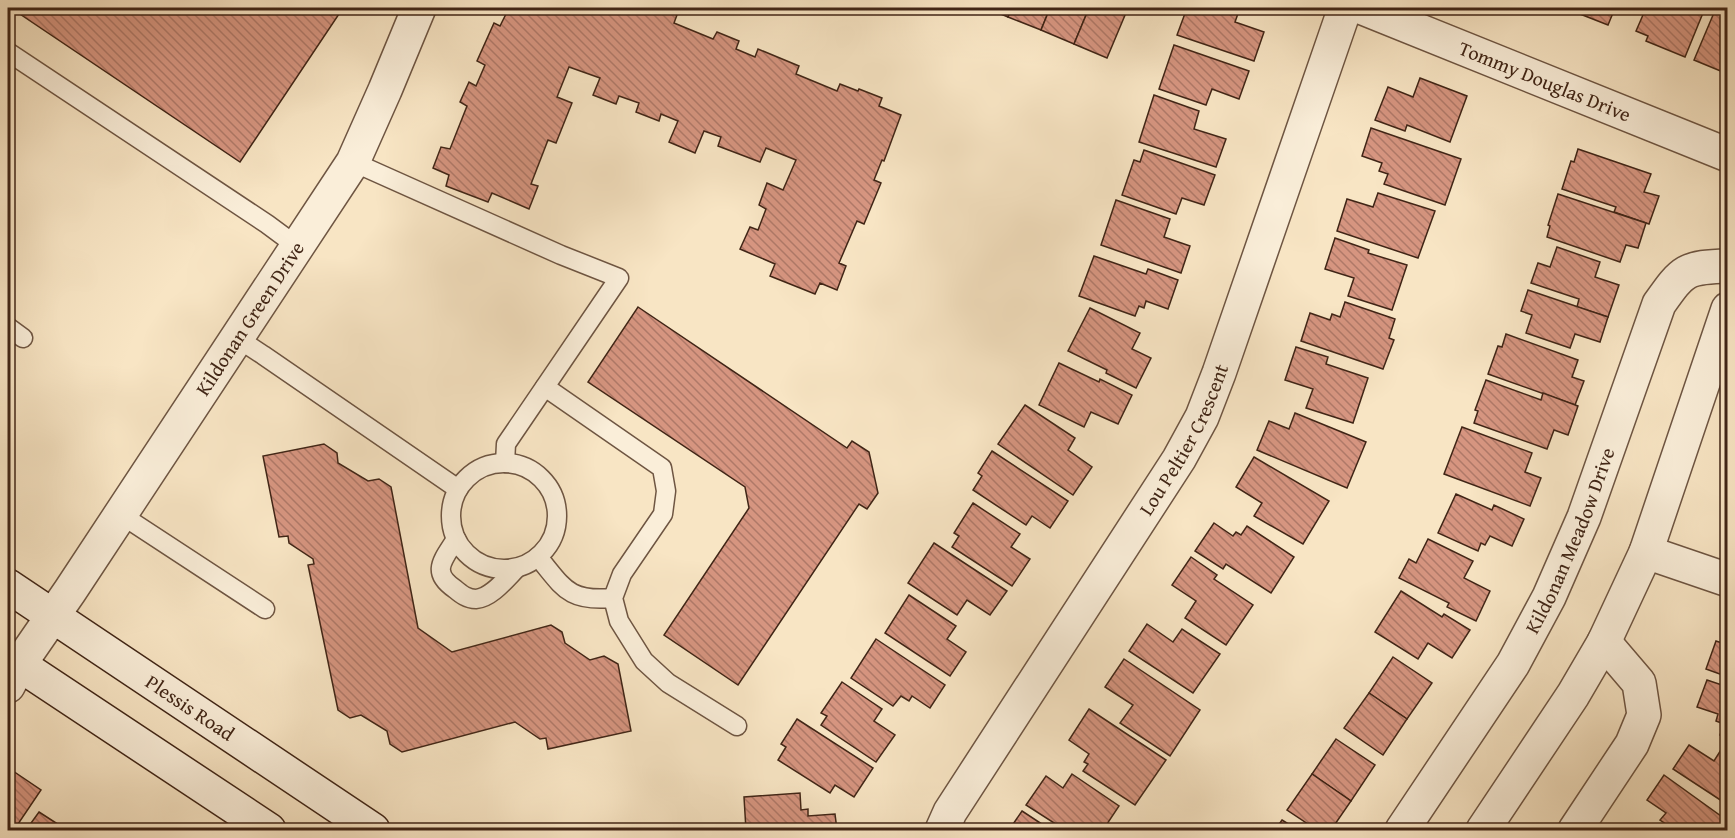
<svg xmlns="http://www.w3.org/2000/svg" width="1735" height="838" font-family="'Gentium Book Plus',serif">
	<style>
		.building { fill: url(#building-back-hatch); stroke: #402516; stroke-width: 1.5 }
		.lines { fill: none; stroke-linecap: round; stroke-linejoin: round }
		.service-casing { stroke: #6e5542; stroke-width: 21 }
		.minor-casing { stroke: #6e5542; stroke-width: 36 }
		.tertiary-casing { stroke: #6e5542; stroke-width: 36 }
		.secondary-casing { stroke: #402516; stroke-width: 36 }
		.service { stroke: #faeed9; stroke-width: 18 }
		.minor { stroke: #faeed9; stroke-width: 33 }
		.tertiary { stroke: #faeed9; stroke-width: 33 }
		.secondary { stroke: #faeed9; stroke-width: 33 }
		.labels { text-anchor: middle; stroke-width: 4.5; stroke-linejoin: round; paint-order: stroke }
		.street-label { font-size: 20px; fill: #402516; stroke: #faeed9 }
	</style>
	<defs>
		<pattern id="building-back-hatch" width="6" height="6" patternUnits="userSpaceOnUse" patternTransform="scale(1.5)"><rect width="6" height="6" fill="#d69580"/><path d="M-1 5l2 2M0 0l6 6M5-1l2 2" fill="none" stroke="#af7968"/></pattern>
	</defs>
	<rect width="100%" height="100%" fill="#f8e5c4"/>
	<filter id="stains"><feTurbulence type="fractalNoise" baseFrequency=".00333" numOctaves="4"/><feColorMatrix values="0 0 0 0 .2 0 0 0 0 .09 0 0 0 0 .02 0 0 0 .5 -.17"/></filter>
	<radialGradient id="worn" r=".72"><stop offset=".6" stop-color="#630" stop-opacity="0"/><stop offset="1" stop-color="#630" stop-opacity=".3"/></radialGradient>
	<g class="building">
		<path d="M 11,8 L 343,8 L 240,162 Z"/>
		<path d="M 509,8 L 660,8 L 677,15 L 674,23 L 713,39 L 717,32 L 739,41 L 736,49 L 755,57 L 758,49 L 799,66 L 796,74 L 837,91 L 840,84 L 858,91 L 859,89 L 882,98 L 879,106 L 901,115 L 884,161 L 882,160 L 874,180 L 881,183 L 864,224 L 857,221 L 839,263 L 846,266 L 837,290 L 820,283 L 815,294 L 770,276 L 775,264 L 740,249 L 750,227 L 758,230 L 766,209 L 759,205 L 767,183 L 783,190 L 796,160 L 766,148 L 760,162 L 718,146 L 721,137 L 704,131 L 695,153 L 669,142 L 678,121 L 661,114 L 659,121 L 636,112 L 639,103 L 619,96 L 616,104 L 593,95 L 600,78 L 569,67 L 557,97 L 572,103 L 556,143 L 548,140 L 531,184 L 538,186 L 529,209 L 492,193 L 488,202 L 446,186 L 449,175 L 433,168 L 441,147 L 450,149 L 467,106 L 460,102 L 469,82 L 476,86 L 485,65 L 477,61 L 494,23 L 500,26 Z"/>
		<path d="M 986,8 L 1012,8 L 1008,17 Z"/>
		<path d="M 1012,8 L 1050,8 L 1041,30 L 1008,17 Z"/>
		<path d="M 1050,8 L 1089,8 L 1074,44 L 1041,30 Z"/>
		<path d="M 1089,8 L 1128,8 L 1107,58 L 1074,44 Z"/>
		<path d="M 1187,8 L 1240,8 L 1235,22 L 1264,32 L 1254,61 L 1177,35 Z"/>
		<path d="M 1577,8 L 1615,8 L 1608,25 L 1575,12 Z"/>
		<path d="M 1646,8 L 1705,8 L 1685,57 L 1646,41 L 1648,36 L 1636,31 Z"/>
		<path d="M 1716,8 L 1728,8 L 1728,60 L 1723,72 L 1694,60 Z"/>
		<path d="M 1174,45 L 1249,71 L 1239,99 L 1212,89 L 1206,105 L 1159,89 Z"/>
		<path d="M 1420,78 L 1467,96 L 1450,142 L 1407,125 L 1405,131 L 1375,120 L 1388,87 L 1413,97 Z"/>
		<path d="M 1154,95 L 1199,111 L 1194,129 L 1226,139 L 1216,167 L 1139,142 Z"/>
		<path d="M 1371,128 L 1461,159 L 1445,205 L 1384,184 L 1388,174 L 1379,171 L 1382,163 L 1362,156 Z"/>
		<path d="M 1578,149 L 1651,174 L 1644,192 L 1659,196 L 1649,224 L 1614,212 L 1616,207 L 1562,189 L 1571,161 L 1574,162 Z"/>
		<path d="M 1144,150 L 1215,175 L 1204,205 L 1182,198 L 1176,214 L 1122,195 L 1134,160 L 1140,162 Z"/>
		<path d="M 1378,193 L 1435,211 L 1418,258 L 1337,231 L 1347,199 L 1373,207 Z"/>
		<path d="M 1558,194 L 1646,223 L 1638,248 L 1626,245 L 1620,262 L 1547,237 L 1550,226 L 1548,225 Z"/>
		<path d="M 1116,200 L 1170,219 L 1164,237 L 1190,246 L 1181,273 L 1101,245 Z"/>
		<path d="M 1335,238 L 1369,250 L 1368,253 L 1407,265 L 1392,310 L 1348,296 L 1354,278 L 1325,269 Z"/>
		<path d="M 1557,247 L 1600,262 L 1595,277 L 1619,285 L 1608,317 L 1577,307 L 1579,299 L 1531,283 L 1538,263 L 1550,267 Z"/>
		<path d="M 1094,256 L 1146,274 L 1148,269 L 1178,280 L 1168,309 L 1146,301 L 1144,308 L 1139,306 L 1135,316 L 1079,296 Z"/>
		<path d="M 1528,290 L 1608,317 L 1600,342 L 1575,334 L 1570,348 L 1526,333 L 1532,315 L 1521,311 Z"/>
		<path d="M 1345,302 L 1395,319 L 1389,338 L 1394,340 L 1383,369 L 1301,341 L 1310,313 L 1330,320 L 1332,314 L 1340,317 Z"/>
		<path d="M 638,307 L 847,448 L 852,441 L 869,452 L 878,493 L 867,509 L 859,504 L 738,685 L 664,635 L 749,508 L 745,487 L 588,382 Z"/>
		<path d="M 1090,308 L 1140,333 L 1132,349 L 1151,358 L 1136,388 L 1106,373 L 1107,370 L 1068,351 Z"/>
		<path d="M 1506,334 L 1578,360 L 1572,377 L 1584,381 L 1575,405 L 1488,374 L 1498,346 L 1502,347 Z"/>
		<path d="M 1296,347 L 1328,357 L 1326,364 L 1368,378 L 1353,423 L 1306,408 L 1313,389 L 1285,380 Z"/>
		<path d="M 1059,363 L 1099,382 L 1100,379 L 1132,395 L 1118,424 L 1091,412 L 1084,427 L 1039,405 Z"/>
		<path d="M 1486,380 L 1541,400 L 1543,393 L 1578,406 L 1568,435 L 1554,430 L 1547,449 L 1474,423 L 1478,411 L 1475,410 Z"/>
		<path d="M 1025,405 L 1075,438 L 1068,450 L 1092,467 L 1073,495 L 998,444 Z"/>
		<path d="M 1295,413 L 1366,442 L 1347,488 L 1257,450 L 1269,421 L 1289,429 Z"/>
		<path d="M 1462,427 L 1532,453 L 1525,472 L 1541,478 L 1530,506 L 1444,474 Z"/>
		<path d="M 324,444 L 337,453 L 338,463 L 368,481 L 379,479 L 391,487 L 418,628 L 452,652 L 551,625 L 562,632 L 565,643 L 590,660 L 604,656 L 618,664 L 631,731 L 548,749 L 546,738 L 540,739 L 515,722 L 402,752 L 390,744 L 387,731 L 361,715 L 350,718 L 338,710 L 308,565 L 314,564 L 313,559 L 289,543 L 288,536 L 279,537 L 263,456 Z"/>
		<path d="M 992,451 L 1068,501 L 1050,528 L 1032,516 L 1026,525 L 973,490 L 982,476 L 978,473 Z"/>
		<path d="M 1254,457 L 1329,501 L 1303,544 L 1254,516 L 1262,503 L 1236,487 Z"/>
		<path d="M 1456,494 L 1492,510 L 1494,505 L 1524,519 L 1512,546 L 1490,536 L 1485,545 L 1481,543 L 1478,551 L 1438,533 Z"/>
		<path d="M 973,503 L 1020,534 L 1011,547 L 1030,559 L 1012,586 L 952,547 L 959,536 L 954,533 Z"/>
		<path d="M 1214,523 L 1233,536 L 1236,532 L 1241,535 L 1247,526 L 1294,557 L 1271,593 L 1226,564 L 1223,569 L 1195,551 Z"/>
		<path d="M 1428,539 L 1473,561 L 1464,578 L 1490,591 L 1476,621 L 1447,607 L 1449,603 L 1399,578 L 1409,559 L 1416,563 Z"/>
		<path d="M 934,543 L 1007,591 L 990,615 L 967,600 L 957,615 L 908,583 Z"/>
		<path d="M 1191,557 L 1217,575 L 1214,579 L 1253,605 L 1226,645 L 1185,618 L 1196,601 L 1172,585 Z"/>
		<path d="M 1401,591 L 1442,617 L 1444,614 L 1470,630 L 1452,658 L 1428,643 L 1418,659 L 1375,632 Z"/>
		<path d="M 909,595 L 956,626 L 947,639 L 966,652 L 950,676 L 885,633 Z"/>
		<path d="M 1147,624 L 1173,642 L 1182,629 L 1220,654 L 1193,693 L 1129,651 Z"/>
		<path d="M 876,639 L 945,685 L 930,708 L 912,696 L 909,701 L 901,696 L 893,706 L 851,678 Z"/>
		<path d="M 1716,641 L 1728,645 L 1728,677 L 1706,669 Z"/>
		<path d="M 1393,657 L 1432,683 L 1407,719 L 1369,693 Z"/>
		<path d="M 1124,659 L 1200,710 L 1170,756 L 1120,723 L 1133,705 L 1105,687 Z"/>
		<path d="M 1707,680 L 1728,687 L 1728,737 L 1720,735 L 1724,724 L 1716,721 L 1718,714 L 1697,707 Z"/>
		<path d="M 842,682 L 882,709 L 874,721 L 895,735 L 876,762 L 821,725 L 827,716 L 821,713 Z"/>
		<path d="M 1369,693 L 1407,719 L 1383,755 L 1344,728 Z"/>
		<path d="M 1089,709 L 1166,760 L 1135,805 L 1083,771 L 1088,764 L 1084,762 L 1089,754 L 1069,740 Z"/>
		<path d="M 797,719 L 873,768 L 854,797 L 835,785 L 830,793 L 778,760 L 786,747 L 781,744 Z"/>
		<path d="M 1336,739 L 1375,765 L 1351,801 L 1312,774 Z"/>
		<path d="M 1689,745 L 1714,761 L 1724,745 L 1728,748 L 1728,805 L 1673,769 Z"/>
		<path d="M 13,771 L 41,790 L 14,830 L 8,830 L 8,779 Z"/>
		<path d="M 1072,774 L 1119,806 L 1103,830 L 1065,830 L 1026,805 L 1046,776 L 1063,788 Z"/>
		<path d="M 1312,774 L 1351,801 L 1331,830 L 1317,830 L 1287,810 Z"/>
		<path d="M 1664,775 L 1725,819 L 1718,830 L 1675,830 L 1660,820 L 1666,813 L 1647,800 Z"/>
		<path d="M 800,793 L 801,810 L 808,809 L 808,816 L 835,814 L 837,830 L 746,830 L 744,797 Z"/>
		<path d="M 1022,811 L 1051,830 L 1009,830 Z"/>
		<path d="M 39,812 L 67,830 L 26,830 Z"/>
		<path d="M 1282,820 L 1298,830 L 1275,830 Z"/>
	</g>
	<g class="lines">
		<g class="service-casing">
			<g id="service">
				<path d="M 8,52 L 267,224 L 298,247"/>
				<path d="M 353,162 L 561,255 L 619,278 L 506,444 L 505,463"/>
				<path d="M 8,327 L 23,338"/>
				<path d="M 237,338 L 263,355 L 458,489"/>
				<path d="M 545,387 L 662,468 L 666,491 L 663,514 L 622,574 L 613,598 L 619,621 L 644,661 L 668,683 L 737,726"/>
				<circle cx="504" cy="516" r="53"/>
				<path d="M 120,514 L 265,609"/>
				<path d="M 456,539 C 443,560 430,572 455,589 C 461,594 467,599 476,599 C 491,598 506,579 516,569"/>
				<path d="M 538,557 C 564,588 568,602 613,598"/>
			</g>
		</g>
		<g class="minor-casing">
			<g id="minor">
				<path id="s1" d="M 1363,8 L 1728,155"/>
				<path d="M 1646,552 L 1728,580"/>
				<path id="s2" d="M 8,686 L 19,665 L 70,591 L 353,162 L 385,90 L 419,8"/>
				<path id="s3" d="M 942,830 L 950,812 L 1179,459 L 1202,417 L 1219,373 L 1345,8"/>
				<path id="s4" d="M 1402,830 L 1513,664 L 1549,597 L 1584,517 L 1659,304 C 1683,270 1685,267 1728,266"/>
				<path d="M 1575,830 L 1632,744 L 1644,715 L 1639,683 L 1604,642"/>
			</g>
		</g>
		<g class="tertiary-casing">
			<path id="tertiary" d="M 1483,830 L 1573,695 L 1604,642 L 1646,552 L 1728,309"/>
		</g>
		<g class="secondary-casing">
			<g id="secondary">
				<path id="s5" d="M 8,586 L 373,830"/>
				<path d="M 8,657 L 269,830"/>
			</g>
		</g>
		<use href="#service" class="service"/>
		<use href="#minor" class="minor"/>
		<use href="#tertiary" class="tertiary"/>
		<use href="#secondary" class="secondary"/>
	</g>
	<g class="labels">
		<g class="street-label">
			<text dy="7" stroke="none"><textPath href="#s1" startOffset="196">Tommy Douglas Drive</textPath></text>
			<text dy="7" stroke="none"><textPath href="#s2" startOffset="440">Kildonan Green Drive</textPath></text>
			<text dy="7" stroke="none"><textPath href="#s3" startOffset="460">Lou Peltier Crescent</textPath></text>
			<text dy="7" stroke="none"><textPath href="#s4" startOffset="336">Kildonan Meadow Drive</textPath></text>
			<text dy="7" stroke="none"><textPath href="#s5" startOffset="219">Plessis Road</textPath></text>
		</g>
	</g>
	<rect width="1735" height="838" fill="none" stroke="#f8e5c4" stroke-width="30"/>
	<rect x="9" y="9" width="1717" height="820" fill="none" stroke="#402516" stroke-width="3"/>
	<rect x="15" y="15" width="1705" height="808" fill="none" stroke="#402516" stroke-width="1.5"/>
	<rect width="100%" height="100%" filter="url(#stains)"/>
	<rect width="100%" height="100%" fill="url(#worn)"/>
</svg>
